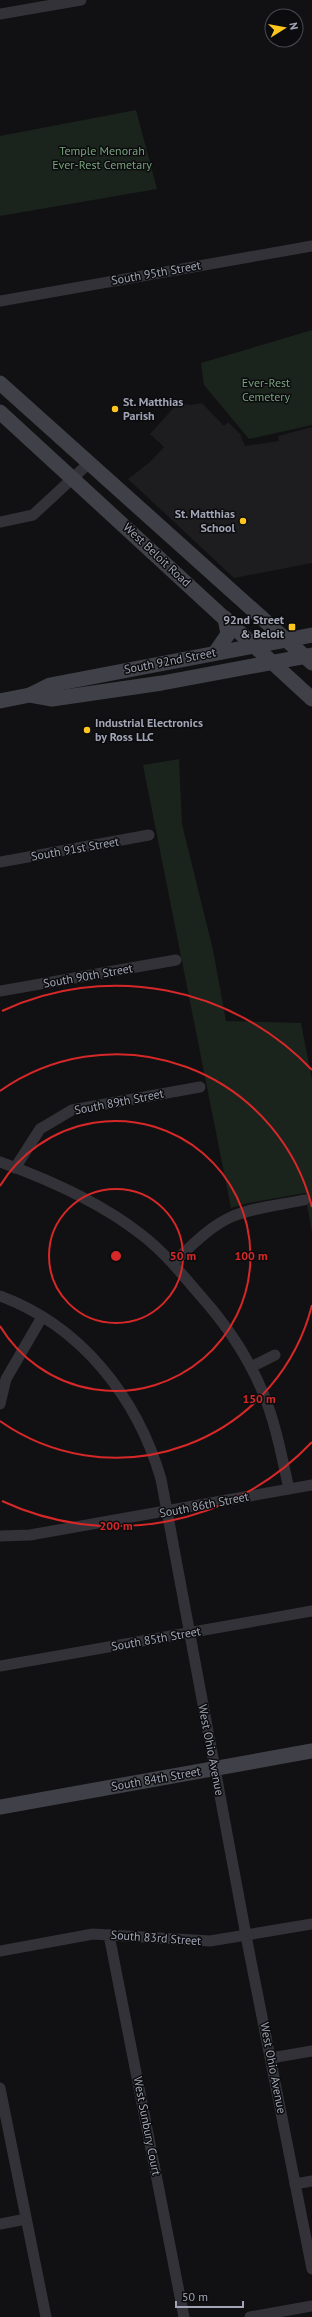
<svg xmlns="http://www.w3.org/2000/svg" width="312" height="2317" font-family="'PT Sans',sans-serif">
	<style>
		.built { fill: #1d1d20 }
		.green { fill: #1b231d }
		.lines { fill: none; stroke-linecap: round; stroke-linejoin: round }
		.street { stroke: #323238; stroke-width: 11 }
		.secondary { stroke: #404148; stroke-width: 15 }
		.ring { fill: none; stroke: #d62828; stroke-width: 2 }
		.poi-dot { fill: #ffc71d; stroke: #0c0c0e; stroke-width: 1.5 }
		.labels { text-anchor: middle; stroke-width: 3; stroke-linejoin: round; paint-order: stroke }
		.park-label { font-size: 12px; fill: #76a27c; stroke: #0c0c0e }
		.street-label { font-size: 12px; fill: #a1a5b5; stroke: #0c0c0e }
		.poi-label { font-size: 12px; font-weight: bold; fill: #a1a5b5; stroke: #0c0c0e; text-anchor: start }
		.centre { fill: #d62828; stroke: #0c0c0e; stroke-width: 2 }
		.ring-label { font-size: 12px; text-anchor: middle; font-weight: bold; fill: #d62828; stroke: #0c0c0e; stroke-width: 3; stroke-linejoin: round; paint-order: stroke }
	</style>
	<rect width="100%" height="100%" fill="#111113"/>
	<path class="built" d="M 178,403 L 191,405 L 202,403 L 224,426 L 228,422 L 240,434 L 245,446 L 279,441 L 278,436 L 312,427 L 312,563 L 234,578 L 128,479 L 150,462 L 164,447 L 150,434 Z"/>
	<g class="green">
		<path d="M 136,110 L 157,189 L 0,216 L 0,136 Z"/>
		<path d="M 312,330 L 312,425 L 249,439 L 204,385 L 201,363 Z"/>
		<path d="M 179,759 L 182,824 L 213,950 L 226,1021 L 301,1023 L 312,1080 L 312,1233 L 305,1193 L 248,1203 L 231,1208 L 143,765 Z"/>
	</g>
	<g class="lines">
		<g class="street">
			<path d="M 0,14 L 81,0"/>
			<path d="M 0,301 L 312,246"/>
			<path d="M 0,522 L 33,515 L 89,463"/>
			<path d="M 0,862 L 149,835"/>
			<path d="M 0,991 L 176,960"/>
			<path d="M 0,1162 C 50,1180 100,1202 142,1235 C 164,1252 181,1273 199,1294 C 226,1324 249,1358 264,1395 C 276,1425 282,1458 289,1489"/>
			<path d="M 15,1168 L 40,1129 L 72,1110 L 200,1087"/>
			<path d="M 173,1263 C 191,1246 209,1227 231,1217 C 254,1207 281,1205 304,1200"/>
			<path d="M 0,1296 C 81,1326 137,1397 161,1479 L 248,1946 L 312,2269"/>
			<path d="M 251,1367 L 275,1355"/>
			<path d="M 0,1404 L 6,1379 L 42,1317"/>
			<path d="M 0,1536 L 30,1535 L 312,1485"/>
			<path d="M 0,1666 L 312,1611"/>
			<path d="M 109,1935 L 184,2317"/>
			<path d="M 0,1951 L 93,1934 L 210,1941 L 312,1924"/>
			<path d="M 271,2058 L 312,2051"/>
			<path d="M 0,2088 L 46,2317"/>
			<path d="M 295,2184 L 312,2181"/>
			<path d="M 0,2224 L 26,2219"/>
			<path d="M 250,2317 L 312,2306"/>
		</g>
		<g class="secondary">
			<path d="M 0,383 L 312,663"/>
			<path d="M 0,412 L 312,699"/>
			<path d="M 215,653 L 228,634 L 225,618"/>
			<path d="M 30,695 L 52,699 L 162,683 L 312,655"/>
			<path d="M 0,701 L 30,695 L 50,685 L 312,635"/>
			<path d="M 0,1807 L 312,1751"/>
		</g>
	</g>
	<g class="ring">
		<circle cx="116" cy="1256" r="67"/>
		<path d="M0 1186A135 135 0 1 1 0 1326"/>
		<path d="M312 1305A202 202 0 0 1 0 1421M0 1091A202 202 0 0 1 312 1207"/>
		<path d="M312 1442A270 270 0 0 1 2 1501M2 1011A270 270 0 0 1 312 1070"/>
	</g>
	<g class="poi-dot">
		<circle cx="115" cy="409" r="4"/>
		<circle cx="243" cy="521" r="4"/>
		<rect x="288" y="623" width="8" height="8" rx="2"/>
		<circle cx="87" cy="730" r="4"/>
	</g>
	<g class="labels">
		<g class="park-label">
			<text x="102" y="155">Temple Menorah<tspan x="102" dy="14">Ever-Rest Cemetary</tspan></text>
			<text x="266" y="387">Ever-Rest<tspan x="266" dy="14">Cemetery</tspan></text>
		</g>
		<g class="street-label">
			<text transform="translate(156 273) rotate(-10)" y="4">South 95th Street</text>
			<text transform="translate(157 555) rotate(43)" y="4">West Beloit Road</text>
			<text transform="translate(170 661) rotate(-11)" y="4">South 92nd Street</text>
			<text transform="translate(75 849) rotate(-10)" y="4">South 91st Street</text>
			<text transform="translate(88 976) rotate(-10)" y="4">South 90th Street</text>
			<text transform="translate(119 1102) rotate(-11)" y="4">South 89th Street</text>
			<text transform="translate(204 1505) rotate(-11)" y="4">South 86th Street</text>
			<text transform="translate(156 1639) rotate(-10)" y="4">South 85th Street</text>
			<text transform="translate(211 1750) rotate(79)" y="4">West Ohio Avenue</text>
			<text transform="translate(156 1779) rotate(-10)" y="4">South 84th Street</text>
			<text transform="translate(156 1938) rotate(4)" y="4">South 83rd Street</text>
			<text transform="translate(273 2068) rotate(79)" y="4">West Ohio Avenue</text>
			<text transform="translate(147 2126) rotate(79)" y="4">West Sunbury Court</text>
		</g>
		<g class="poi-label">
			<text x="123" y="406">St. Matthias<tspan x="123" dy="14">Parish</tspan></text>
			<text x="235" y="518" text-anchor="end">St. Matthias<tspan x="235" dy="14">School</tspan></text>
			<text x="284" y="624" text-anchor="end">92nd Street<tspan x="284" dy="14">&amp; Beloit</tspan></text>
			<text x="95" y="727">Industrial Electronics<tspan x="95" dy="14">by Ross LLC</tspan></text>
		</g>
	</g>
	<circle cx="116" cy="1256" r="6" class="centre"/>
	<g class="ring-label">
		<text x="183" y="1260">50 m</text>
		<text x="251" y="1260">100 m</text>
		<text x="259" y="1403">150 m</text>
		<text x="116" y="1530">200 m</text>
	</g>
	<g transform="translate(284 28) rotate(79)"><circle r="19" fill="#0c0c0e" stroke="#484951"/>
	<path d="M0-3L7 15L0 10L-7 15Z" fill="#ffc71d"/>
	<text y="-6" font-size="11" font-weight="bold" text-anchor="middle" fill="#a1a5b5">N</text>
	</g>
	<path d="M176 2301v6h67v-6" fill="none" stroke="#a1a5b5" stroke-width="2"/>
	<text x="182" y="2301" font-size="12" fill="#a1a5b5" stroke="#0c0c0e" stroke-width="3" paint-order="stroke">50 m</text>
</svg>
